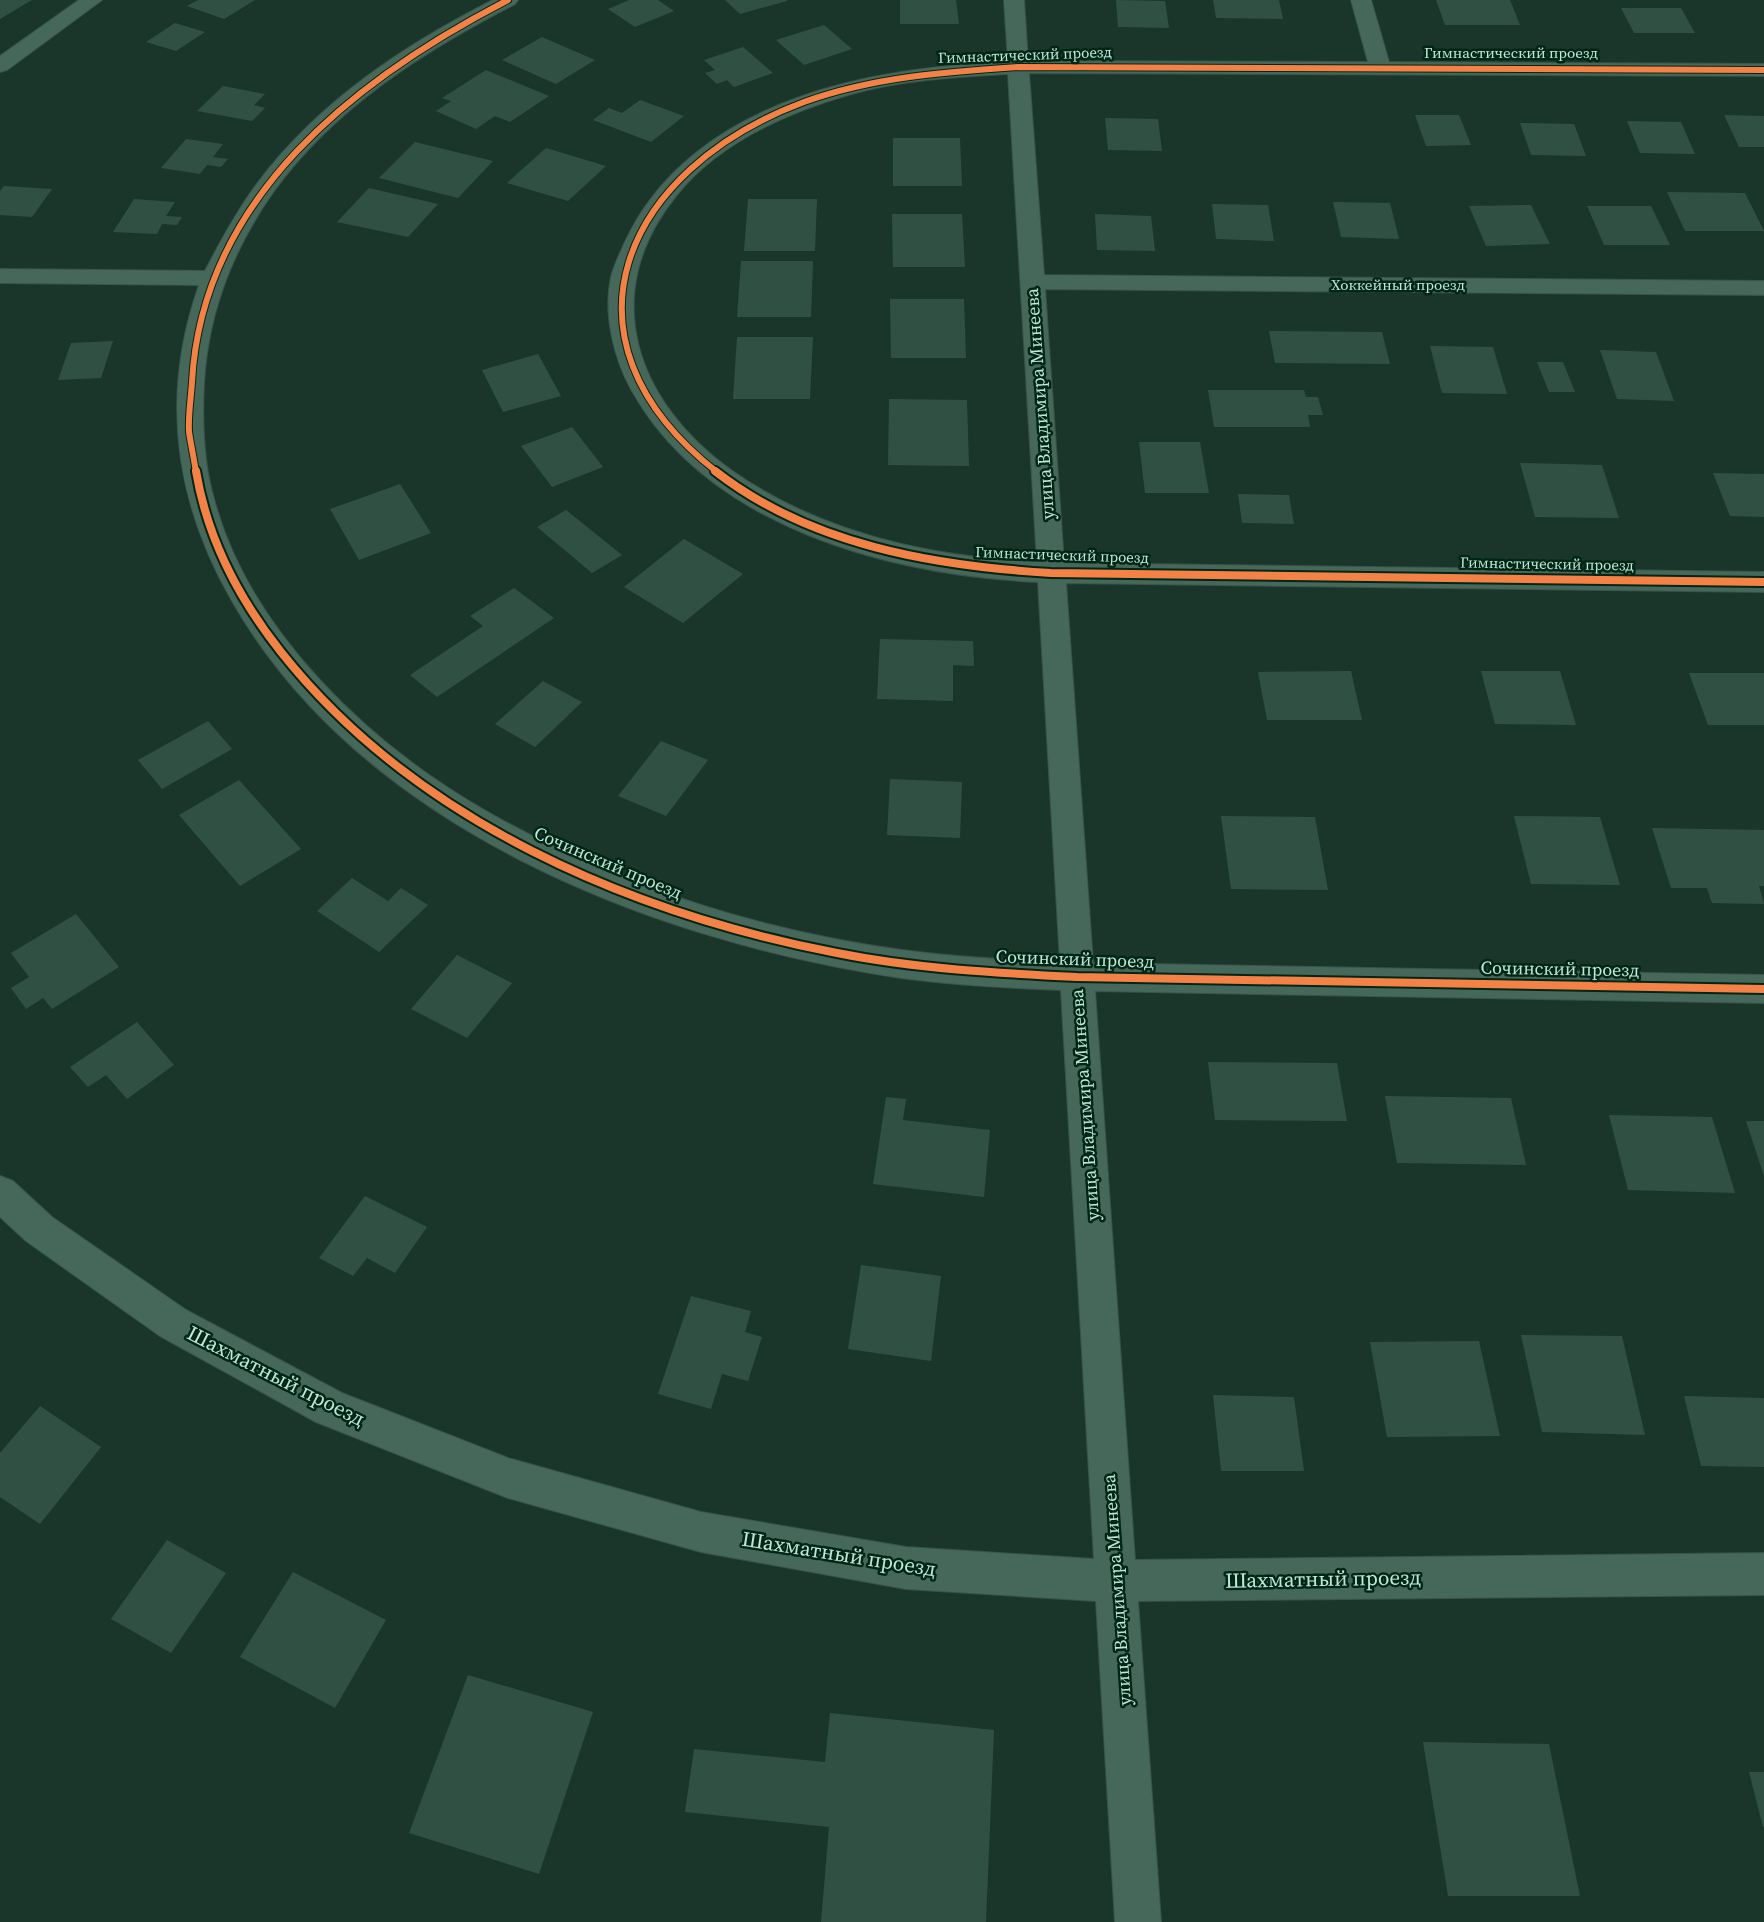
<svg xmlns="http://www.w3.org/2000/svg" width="1764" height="1922" font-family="'Source Serif 4',serif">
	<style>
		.building { fill: #315044 }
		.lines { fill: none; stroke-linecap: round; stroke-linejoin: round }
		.minor-casing { stroke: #3a5248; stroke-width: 2 }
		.minor { fill: #46685b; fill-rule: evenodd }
		.cycleway-far1-casing { stroke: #002618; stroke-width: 8 }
		.cycleway-casing { stroke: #002618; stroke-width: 12 }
		.cycleway-far1 { stroke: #f48246; stroke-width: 6 }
		.cycleway { stroke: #f48246; stroke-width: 8 }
		.labels { text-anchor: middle; stroke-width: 5; stroke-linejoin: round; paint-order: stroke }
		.far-street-label { font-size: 15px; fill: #bfe9d4; stroke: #002618 }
		.street-label { font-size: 18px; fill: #bfe9d4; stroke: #002618 }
		.near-street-label { font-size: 21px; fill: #bfe9d4; stroke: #002618 }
	</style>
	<rect width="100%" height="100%" fill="#1a362b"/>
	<g class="building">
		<path d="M 0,0 L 32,0 L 0,19 Z"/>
		<path d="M 198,0 L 255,0 L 224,19 L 187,6 Z"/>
		<path d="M 629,0 L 658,0 L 674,11 L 635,27 L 608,9 Z"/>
		<path d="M 725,0 L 787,0 L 787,1 L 740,14 Z"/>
		<path d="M 900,0 L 956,0 L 959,24 L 900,24 Z"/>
		<path d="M 1116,0 L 1165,1 L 1169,28 L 1118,27 Z"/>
		<path d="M 1213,0 L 1279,0 L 1283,19 L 1216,18 Z"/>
		<path d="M 1436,0 L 1510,0 L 1520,25 L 1445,25 Z"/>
		<path d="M 1621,8 L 1681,8 L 1695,33 L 1634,33 Z"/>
		<path d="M 175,23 L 205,32 L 176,51 L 146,42 Z"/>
		<path d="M 824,25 L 852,49 L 804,65 L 776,40 Z"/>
		<path d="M 542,37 L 595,60 L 556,84 L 502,60 Z"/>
		<path d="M 743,47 L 773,73 L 734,87 L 727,80 L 717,84 L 705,73 L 715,70 L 704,60 Z"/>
		<path d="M 486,70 L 549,96 L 510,122 L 495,116 L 476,129 L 436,111 L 451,101 L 442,98 Z"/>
		<path d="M 223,86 L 265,94 L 254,105 L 265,108 L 252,121 L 197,111 Z"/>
		<path d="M 640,100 L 684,116 L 651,142 L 593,120 L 609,108 L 622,113 Z"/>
		<path d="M 1415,115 L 1459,115 L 1471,145 L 1426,146 Z"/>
		<path d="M 1724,115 L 1764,116 L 1764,147 L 1739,147 Z"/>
		<path d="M 1105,118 L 1158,119 L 1162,151 L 1108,150 Z"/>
		<path d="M 1627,121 L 1681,122 L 1695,154 L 1640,153 Z"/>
		<path d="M 1520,123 L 1574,124 L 1586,156 L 1531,155 Z"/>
		<path d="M 893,138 L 960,138 L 962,186 L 893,186 Z"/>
		<path d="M 186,139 L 223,144 L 213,157 L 228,159 L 221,167 L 207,165 L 200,174 L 161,168 Z"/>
		<path d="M 415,142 L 493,161 L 458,198 L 379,178 Z"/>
		<path d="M 546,148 L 606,166 L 568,201 L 507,183 Z"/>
		<path d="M 4,186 L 52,189 L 32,217 L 0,215 L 0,191 Z"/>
		<path d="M 369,188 L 438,204 L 408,237 L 337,222 Z"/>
		<path d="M 1667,192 L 1745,193 L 1764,231 L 1685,231 Z"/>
		<path d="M 134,199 L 175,202 L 166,216 L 182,217 L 177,225 L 162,224 L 157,234 L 113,232 Z"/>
		<path d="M 748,199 L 817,199 L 815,251 L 744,251 Z"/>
		<path d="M 1333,202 L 1390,203 L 1399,239 L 1341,237 Z"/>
		<path d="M 1212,204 L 1268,205 L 1274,241 L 1216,239 Z"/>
		<path d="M 1531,205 L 1550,244 L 1486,246 L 1469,206 Z"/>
		<path d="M 1587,206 L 1651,206 L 1670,245 L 1604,245 Z"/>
		<path d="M 892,214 L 962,214 L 965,267 L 893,267 Z"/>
		<path d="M 1095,214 L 1151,216 L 1155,251 L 1097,250 Z"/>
		<path d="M 741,261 L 813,261 L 811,317 L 737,317 Z"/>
		<path d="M 890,299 L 964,299 L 966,358 L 891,358 Z"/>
		<path d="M 1269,331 L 1382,332 L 1390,364 L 1275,363 Z"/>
		<path d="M 737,337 L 813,337 L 810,399 L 733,399 Z"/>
		<path d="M 113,341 L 101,378 L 58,380 L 71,343 Z"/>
		<path d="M 1430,346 L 1493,347 L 1507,394 L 1442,393 Z"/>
		<path d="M 1600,350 L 1656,352 L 1674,401 L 1617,399 Z"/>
		<path d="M 538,354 L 561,396 L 503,412 L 482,370 Z"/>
		<path d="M 1537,362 L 1563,362 L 1575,392 L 1549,392 Z"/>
		<path d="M 1208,390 L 1304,390 L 1306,397 L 1318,397 L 1323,415 L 1308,415 L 1310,427 L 1214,427 Z"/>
		<path d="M 889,399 L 967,400 L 969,466 L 888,465 Z"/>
		<path d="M 572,427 L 603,467 L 552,487 L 521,446 Z"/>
		<path d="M 1139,442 L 1200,442 L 1209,493 L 1145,493 Z"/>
		<path d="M 1520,463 L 1602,465 L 1619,518 L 1535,517 Z"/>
		<path d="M 1713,473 L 1764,474 L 1764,517 L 1730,516 Z"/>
		<path d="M 400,484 L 431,533 L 359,560 L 330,509 Z"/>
		<path d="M 1238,494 L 1289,495 L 1294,524 L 1242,523 Z"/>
		<path d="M 566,510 L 622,555 L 592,573 L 537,527 Z"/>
		<path d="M 684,539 L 743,574 L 683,623 L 624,587 Z"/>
		<path d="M 514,588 L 554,618 L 437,697 L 410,675 L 483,626 L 470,616 Z"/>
		<path d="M 880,639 L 973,641 L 974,666 L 953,665 L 953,701 L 877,699 Z"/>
		<path d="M 1351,671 L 1362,720 L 1267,720 L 1258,672 Z"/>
		<path d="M 1481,671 L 1560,671 L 1576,725 L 1495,724 Z"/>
		<path d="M 1689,673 L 1764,673 L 1764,725 L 1708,725 Z"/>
		<path d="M 543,681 L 582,702 L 535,747 L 495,724 Z"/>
		<path d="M 208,721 L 232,749 L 162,789 L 138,760 Z"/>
		<path d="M 661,741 L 708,760 L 666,816 L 618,796 Z"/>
		<path d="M 890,779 L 962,782 L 960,838 L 887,835 Z"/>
		<path d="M 239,780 L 301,849 L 240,886 L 179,815 Z"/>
		<path d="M 1221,816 L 1315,817 L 1328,890 L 1231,889 Z"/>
		<path d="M 1514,816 L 1600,817 L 1620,885 L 1531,884 Z"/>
		<path d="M 1652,828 L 1764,830 L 1764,886 L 1759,886 L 1764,904 L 1712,903 L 1707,888 L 1671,888 Z"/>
		<path d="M 352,878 L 388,901 L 401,888 L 428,905 L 379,952 L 317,911 Z"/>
		<path d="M 76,914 L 119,967 L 52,1009 L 43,998 L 26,1009 L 11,988 L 29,977 L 11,953 Z"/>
		<path d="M 457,955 L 512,983 L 467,1038 L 411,1009 Z"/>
		<path d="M 137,1022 L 174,1065 L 127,1099 L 106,1075 L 88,1087 L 70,1067 Z"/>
		<path d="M 1208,1062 L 1337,1063 L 1347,1121 L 1215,1120 Z"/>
		<path d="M 1385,1096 L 1511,1098 L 1526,1165 L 1397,1163 Z"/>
		<path d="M 886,1097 L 906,1099 L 903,1120 L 990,1130 L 984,1197 L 873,1184 Z"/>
		<path d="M 1609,1115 L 1712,1117 L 1735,1193 L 1628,1190 Z"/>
		<path d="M 1746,1121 L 1764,1121 L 1764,1176 Z"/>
		<path d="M 365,1196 L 427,1227 L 395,1273 L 367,1258 L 353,1276 L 319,1258 Z"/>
		<path d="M 861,1265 L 941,1276 L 931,1361 L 848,1349 Z"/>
		<path d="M 691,1296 L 751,1311 L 745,1332 L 762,1337 L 748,1381 L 722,1374 L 711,1409 L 658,1394 Z"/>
		<path d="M 1521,1335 L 1622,1336 L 1645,1435 L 1542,1432 Z"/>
		<path d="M 1479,1341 L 1500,1436 L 1387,1437 L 1370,1342 Z"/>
		<path d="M 1213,1395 L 1294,1397 L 1304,1471 L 1221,1471 Z"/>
		<path d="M 1684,1396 L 1764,1398 L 1764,1467 L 1701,1466 Z"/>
		<path d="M 40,1406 L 101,1447 L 40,1524 L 0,1497 L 0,1453 Z"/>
		<path d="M 167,1540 L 226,1573 L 171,1653 L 111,1619 Z"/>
		<path d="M 293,1572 L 386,1620 L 335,1708 L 240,1657 Z"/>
		<path d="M 468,1675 L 593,1712 L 539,1874 L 409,1833 Z"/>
		<path d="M 830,1713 L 994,1730 L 986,1922 L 821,1922 L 829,1827 L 685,1812 L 694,1749 L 825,1762 Z"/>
		<path d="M 1423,1742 L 1549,1744 L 1580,1896 L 1448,1896 Z"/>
		<path d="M 1749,1772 L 1764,1772 L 1764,1827 L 1763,1827 Z"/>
	</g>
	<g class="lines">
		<g class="minor-casing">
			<g id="minor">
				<path d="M 79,0 L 102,0 L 7,70 L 0,72 L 0,56 Z"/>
				<path d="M 493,0 L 518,0 L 515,4 C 424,51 335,107 274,191 C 233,249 208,312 204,383 C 202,422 203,461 214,499 C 249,631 370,745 486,811 C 614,884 756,930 902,950 C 954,957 1007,960 1060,962 L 1038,582 C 891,575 709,528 632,391 C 614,359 603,314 611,277 C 614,265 620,253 625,242 C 658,170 724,124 797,98 C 865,73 936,66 1008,61 L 1004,0 L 1024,0 L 1028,61 L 1368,62 L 1351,0 L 1371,0 L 1389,62 L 1764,64 L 1764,76 L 1029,73 L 1044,275 L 1764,281 L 1764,295 L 1045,289 L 1064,563 L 1764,572 L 1764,592 L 1066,583 L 1093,963 L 1764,975 L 1764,1003 L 1095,991 L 1135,1560 L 1764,1553 L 1764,1595 L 1138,1601 L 1161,1922 L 1115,1922 L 1096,1601 L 906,1589 L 701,1552 L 508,1498 L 316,1422 L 160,1336 L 26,1241 L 0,1217 L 0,1176 L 13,1181 L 52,1217 L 186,1310 L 342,1393 L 508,1458 L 701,1512 L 906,1547 L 1094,1559 L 1061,990 C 1008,988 954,985 901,978 C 652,941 362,828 232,601 C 174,500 160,396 199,285 L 0,283 L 0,269 L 205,271 C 221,240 238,209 259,181 C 320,101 404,45 493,0 ZM 1008,74 L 1037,562 C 930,557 820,533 731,470 C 636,402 597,294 676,196 C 717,144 786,113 848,95 C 900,80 955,77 1008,74 Z"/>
			</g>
		</g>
		<use href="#minor" class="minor"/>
		<g class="cycleway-far1-casing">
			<g id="cycleway-far1">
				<path d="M 196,472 C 194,459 191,445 189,432 C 188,416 191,398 192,382 C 202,197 357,78 508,0"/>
				<path d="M 717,472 C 546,338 624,169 804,102 C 873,77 945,72 1018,67 L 1764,70"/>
			</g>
		</g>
		<g class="cycleway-casing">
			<g id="cycleway">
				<path d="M 196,471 C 207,537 239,599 281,652 C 415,821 630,913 837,953 C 917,969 997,973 1077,977 L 1764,989"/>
				<path d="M 715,471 C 810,545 934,566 1051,573 L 1764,582"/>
			</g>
		</g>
		<use href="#cycleway-far1" class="cycleway-far1"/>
		<use href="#cycleway" class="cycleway"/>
	</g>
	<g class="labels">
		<g class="far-street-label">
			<text x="1511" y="58">Гимнастический проезд</text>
			<text transform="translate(1025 55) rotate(-2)" y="5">Гимнастический проезд</text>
			<text x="1398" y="290">Хоккейный проезд</text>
			<text transform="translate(1062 555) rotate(2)" y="5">Гимнастический проезд</text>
			<text transform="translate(1547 564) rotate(1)" y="5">Гимнастический проезд</text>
		</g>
		<g class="street-label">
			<text transform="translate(1040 404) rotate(-94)" y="6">улица Владимира Минеева</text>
			<text transform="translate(608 863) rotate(23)" y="6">Сочинский проезд</text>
			<text transform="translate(1075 959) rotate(2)" y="6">Сочинский проезд</text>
			<text transform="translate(1560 969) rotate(1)" y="6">Сочинский проезд</text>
			<text transform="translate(1085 1105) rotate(-94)" y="6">улица Владимира Минеева</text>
			<text transform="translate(1117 1590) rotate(-94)" y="6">улица Владимира Минеева</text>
		</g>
		<g class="near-street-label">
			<text transform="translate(276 1376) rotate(27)" y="7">Шахматный проезд</text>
			<text transform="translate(839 1554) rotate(9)" y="7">Шахматный проезд</text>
			<text transform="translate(1323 1579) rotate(-1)" y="7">Шахматный проезд</text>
		</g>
	</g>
</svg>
